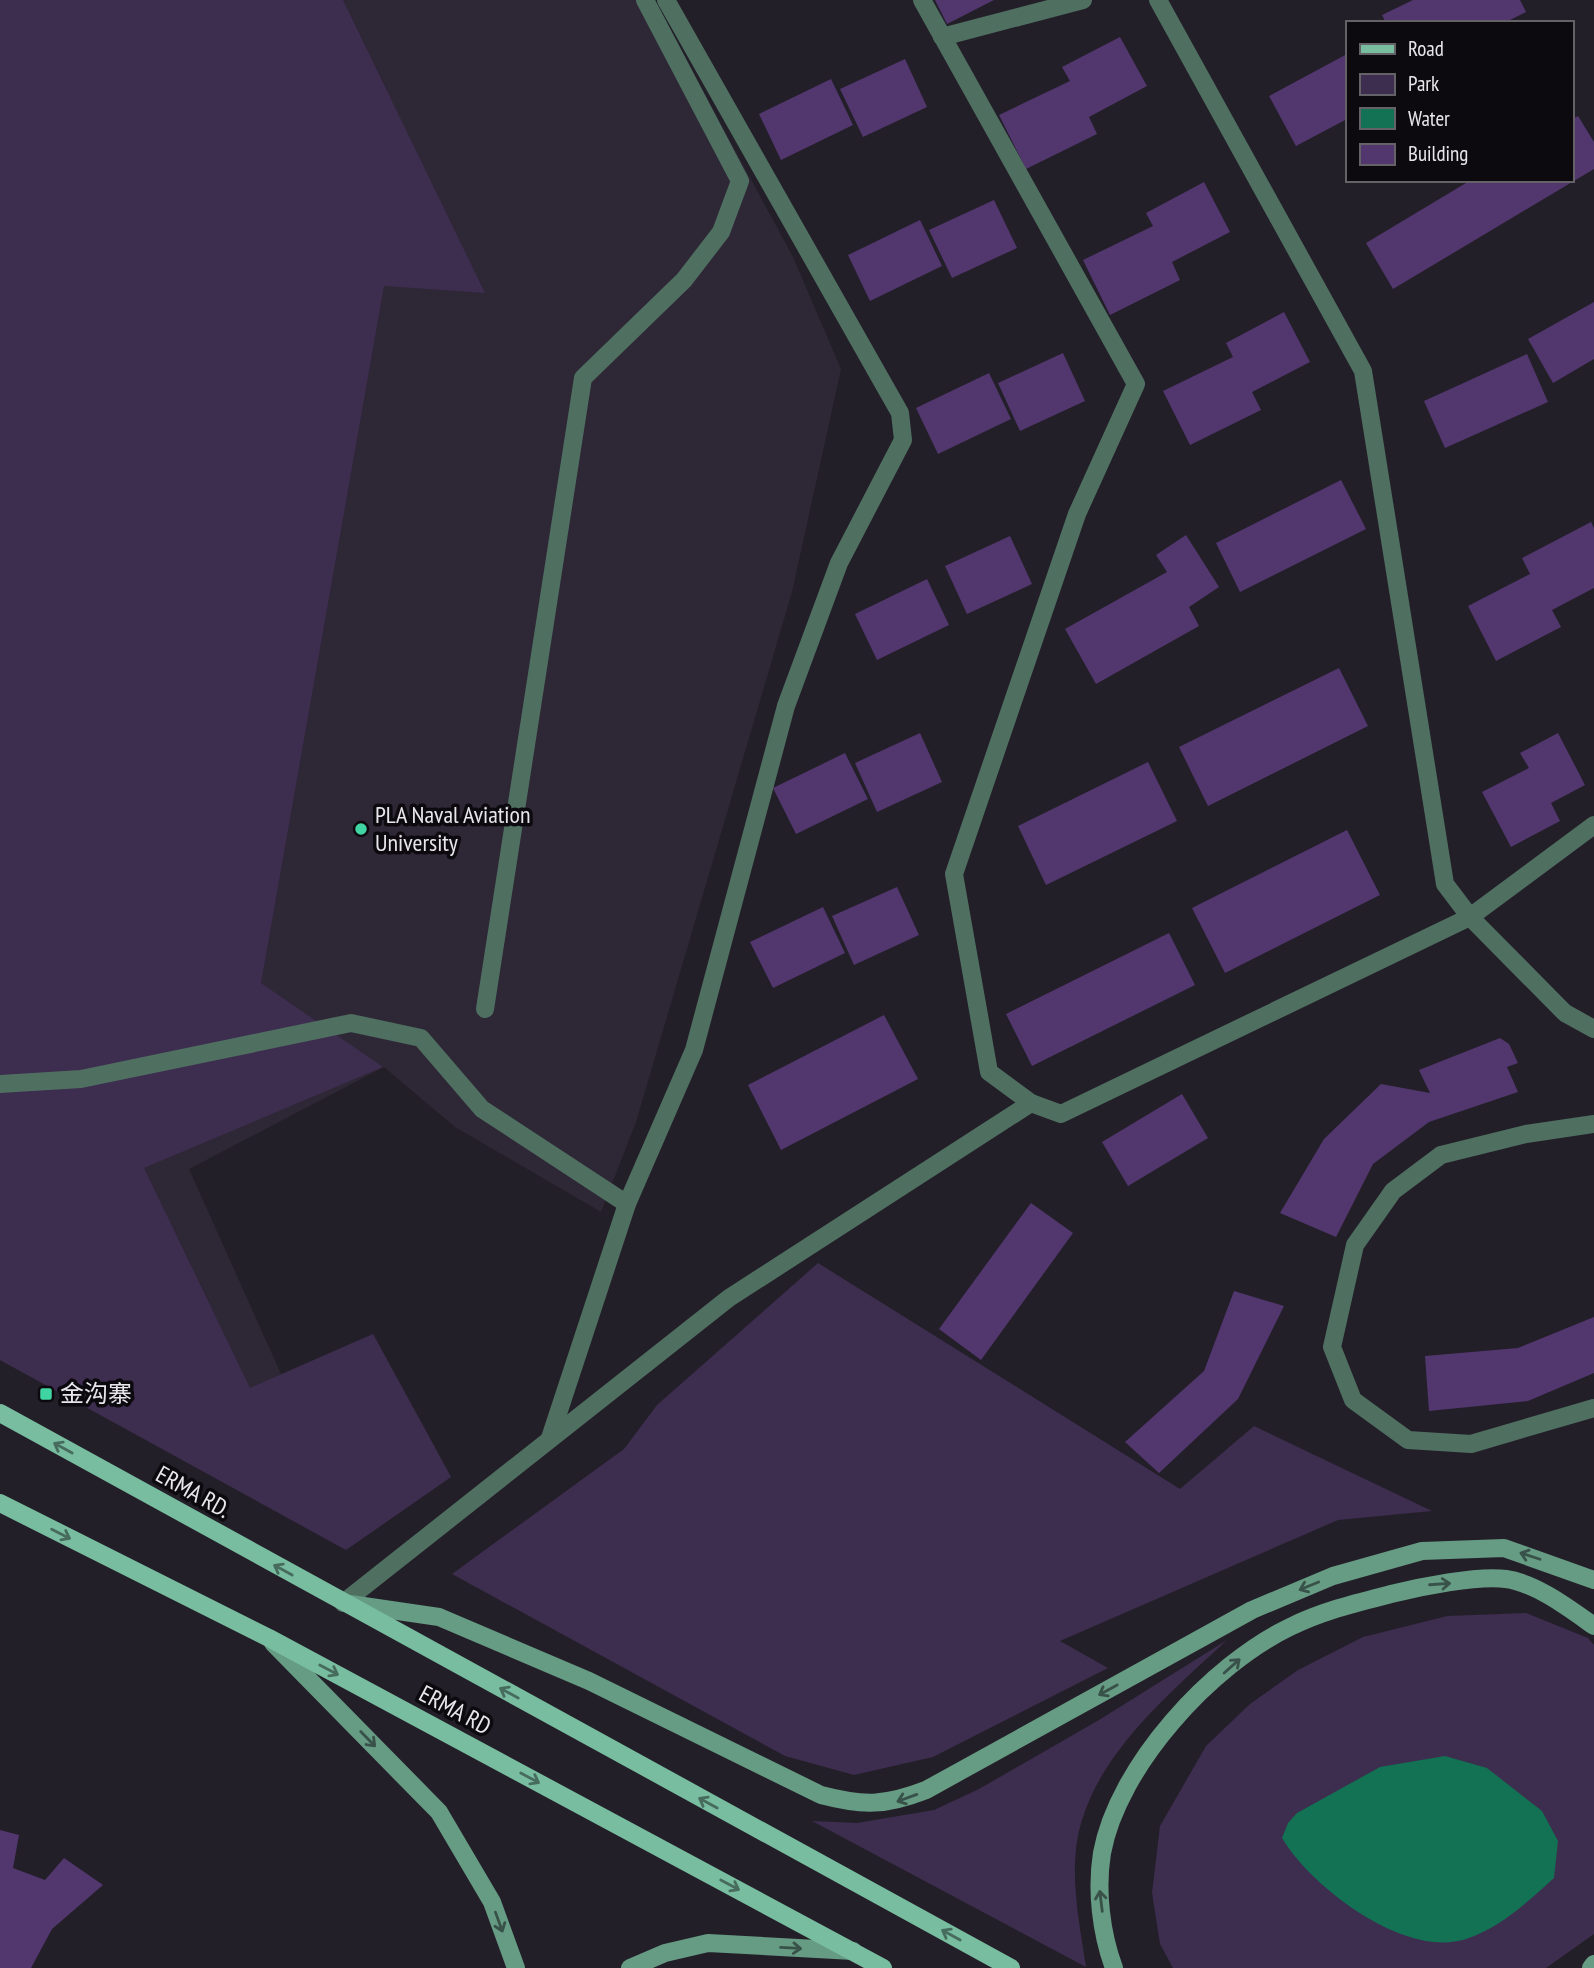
<svg xmlns="http://www.w3.org/2000/svg" width="1594" height="1968" font-family="'PT Sans Narrow','Noto Sans SC',sans-serif">
	<style>
		.built { fill: #2e2736 }
		.green { fill: #3d2d4f }
		.water { fill: #127253 }
		.building { fill: #52366e }
		.lines { fill: none; stroke-linecap: round; stroke-linejoin: round }
		.lane { stroke: #4f6f61; stroke-width: 18 }
		.street { stroke: #4f6f61; stroke-width: 18 }
		.secondary { stroke: #669b84; stroke-width: 18 }
		.primary { stroke: #78bda0; stroke-width: 18 }
		.oneway { stroke: #476c5e }
		.oneway2 { stroke: #395249 }
		.poi-dot { fill: #40d4a2; stroke: #0c0a0e; stroke-width: 2.5 }
		.labels { text-anchor: middle; stroke-width: 7; stroke-linejoin: round; paint-order: stroke }
		.poi-label { font-size: 24px; fill: #e8e6ec; stroke: #0c0a0e; text-anchor: start }
		.street-label { font-size: 24px; fill: #e8e6ec; stroke: #0c0a0e }
	</style>
	<rect width="100%" height="100%" fill="#231f28"/>
	<path class="built" d="M 0,0 L 654,0 L 793,257 L 841,369 L 792,592 L 636,1122 L 601,1212 L 455,1127 L 384,1067 L 189,1169 L 281,1374 L 373,1334 L 451,1477 L 346,1550 L 0,1360 Z"/>
	<g class="green">
		<path d="M 0,0 L 343,0 L 485,293 L 384,286 L 261,983 L 383,1067 L 144,1168 L 250,1388 L 373,1334 L 451,1477 L 346,1550 L 0,1360 Z"/>
		<path d="M 818,1263 L 1180,1489 L 1254,1426 L 1432,1511 L 1338,1520 L 1060,1641 L 1108,1668 L 933,1757 L 854,1775 L 785,1756 L 452,1574 L 624,1449 L 657,1405 Z"/>
		<path d="M 1526,1613 L 1588,1638 L 1594,1645 L 1594,1934 L 1546,1968 L 1173,1968 L 1160,1944 L 1152,1893 L 1160,1826 L 1206,1746 L 1250,1704 L 1298,1670 L 1363,1637 L 1447,1616 Z"/>
		<path d="M 1227,1640 C 1163,1700 1076,1770 1075,1865 C 1074,1899 1081,1933 1086,1967 L 812,1821 L 857,1823 L 934,1810 L 979,1789 L 1099,1720 Z"/>
	</g>
	<path class="water" d="M 1445,1756 L 1487,1768 L 1542,1811 L 1558,1841 L 1554,1878 C 1527,1902 1501,1928 1466,1939 C 1405,1959 1311,1887 1282,1838 L 1288,1823 L 1297,1813 L 1380,1767 Z"/>
	<g class="building">
		<path d="M 935,0 L 994,0 L 947,24 Z"/>
		<path d="M 1413,0 L 1520,0 L 1526,12 L 1504,23 L 1386,23 L 1382,15 Z"/>
		<path d="M 1120,37 L 1147,86 L 1089,117 L 1097,134 L 1026,169 L 999,115 L 1070,81 L 1062,67 Z"/>
		<path d="M 1347,54 L 1347,119 L 1296,146 L 1269,96 Z"/>
		<path d="M 905,59 L 927,107 L 863,137 L 840,89 Z"/>
		<path d="M 831,79 L 853,125 L 781,160 L 759,114 Z"/>
		<path d="M 1578,116 L 1594,142 L 1594,169 L 1393,289 L 1366,243 L 1471,180 L 1571,180 L 1571,120 Z"/>
		<path d="M 1204,182 L 1230,232 L 1172,262 L 1180,280 L 1110,315 L 1083,260 L 1153,226 L 1146,213 Z"/>
		<path d="M 994,200 L 1017,248 L 952,278 L 929,230 Z"/>
		<path d="M 920,220 L 942,266 L 870,301 L 848,255 Z"/>
		<path d="M 1594,302 L 1594,359 L 1553,383 L 1528,339 Z"/>
		<path d="M 1284,312 L 1310,362 L 1252,392 L 1261,410 L 1190,445 L 1163,391 L 1233,357 L 1226,343 Z"/>
		<path d="M 1063,353 L 1085,401 L 1020,431 L 998,383 Z"/>
		<path d="M 1527,354 L 1548,402 L 1445,448 L 1424,401 Z"/>
		<path d="M 989,373 L 1011,419 L 938,454 L 916,408 Z"/>
		<path d="M 1341,480 L 1366,529 L 1240,592 L 1216,543 Z"/>
		<path d="M 1591,522 L 1594,528 L 1594,588 L 1552,610 L 1561,627 L 1496,661 L 1468,606 L 1530,574 L 1522,558 Z"/>
		<path d="M 1186,535 L 1219,587 L 1189,607 L 1199,626 L 1096,684 L 1065,629 L 1167,572 L 1156,555 Z"/>
		<path d="M 1010,536 L 1032,584 L 967,614 L 945,566 Z"/>
		<path d="M 927,579 L 949,625 L 877,660 L 855,614 Z"/>
		<path d="M 1339,668 L 1368,726 L 1208,806 L 1179,747 Z"/>
		<path d="M 920,733 L 942,782 L 877,812 L 855,763 Z"/>
		<path d="M 1558,733 L 1585,785 L 1551,803 L 1560,821 L 1511,847 L 1482,792 L 1529,768 L 1520,753 Z"/>
		<path d="M 845,753 L 868,799 L 796,834 L 773,788 Z"/>
		<path d="M 1148,762 L 1177,821 L 1046,885 L 1018,826 Z"/>
		<path d="M 1347,830 L 1380,895 L 1225,973 L 1192,908 Z"/>
		<path d="M 897,887 L 919,935 L 854,965 L 832,916 Z"/>
		<path d="M 823,907 L 845,953 L 773,988 L 750,942 Z"/>
		<path d="M 1169,933 L 1195,985 L 1032,1066 L 1006,1014 Z"/>
		<path d="M 884,1015 L 918,1079 L 781,1150 L 748,1085 Z"/>
		<path d="M 1500,1038 L 1509,1044 L 1518,1063 L 1507,1067 L 1518,1092 L 1429,1122 L 1373,1164 L 1336,1237 L 1280,1213 L 1324,1139 L 1381,1084 L 1430,1093 L 1419,1070 Z"/>
		<path d="M 1182,1094 L 1208,1138 L 1128,1186 L 1102,1142 Z"/>
		<path d="M 1031,1203 L 1073,1233 L 981,1360 L 939,1329 Z"/>
		<path d="M 1234,1291 L 1284,1306 L 1238,1399 L 1159,1473 L 1125,1442 L 1204,1371 Z"/>
		<path d="M 1594,1317 L 1594,1373 L 1528,1401 L 1429,1411 L 1425,1356 L 1518,1348 Z"/>
		<path d="M 0,1830 L 19,1835 L 13,1868 L 45,1880 L 64,1858 L 103,1885 L 52,1929 L 31,1968 L 0,1968 Z"/>
	</g>
	<g class="lines">
		<g class="lane">
			<path d="M 485,1009 L 583,378 L 684,280 L 721,232 L 740,181 L 645,0"/>
			<path d="M 0,1084 L 81,1079 L 351,1023 L 421,1038 L 482,1109 L 627,1204"/>
			<path d="M 550,1438 L 627,1204 L 694,1050 L 786,706 L 839,563 L 903,440 L 900,413 L 666,0"/>
		</g>
		<g class="street">
			<path d="M 922,0 L 1136,384 L 1077,514 L 954,874 L 989,1072 L 1031,1103 L 1061,1114 L 1470,917 L 1594,825"/>
			<path d="M 1158,0 L 1363,371 L 1445,884 L 1470,917 L 1565,1013 L 1594,1029"/>
			<path d="M 942,37 L 1083,0"/>
			<path d="M 1594,1124 L 1526,1134 L 1441,1155 L 1393,1191 L 1355,1245 L 1332,1347 L 1353,1400 L 1408,1440 L 1471,1444 L 1594,1408"/>
			<path d="M 343,1603 L 729,1298 L 1031,1103"/>
		</g>
		<g class="secondary">
			<path d="M 350,1604 L 439,1617 L 589,1681 L 821,1795 C 863,1806 885,1806 926,1790 L 1252,1610 L 1333,1576 L 1422,1551 L 1504,1548 L 1594,1580"/>
			<path d="M 273,1643 L 439,1812 L 492,1902 L 516,1968"/>
			<path d="M 630,1968 L 665,1953 L 708,1943 L 853,1951"/>
			<path d="M 1114,1968 C 1101,1933 1096,1890 1102,1853 C 1118,1766 1211,1665 1290,1627 C 1322,1611 1356,1603 1391,1594 C 1419,1587 1478,1575 1506,1579 C 1536,1583 1570,1609 1594,1626"/>
			<path d="M 1591,1968 L 1594,1964"/>
		</g>
		<g class="primary">
			<path d="M 0,1413 L 1011,1968"/>
			<path d="M 0,1503 L 269,1638 L 883,1968"/>
		</g>
	</g>
	<defs><path id="oneway-shaft" d="M-6 0H5M1.5-3L5.5 0L1.5 3" fill="none" stroke-width="1.6" stroke-linecap="round" stroke-linejoin="round" transform="scale(1.75)"/></defs>
	<g class="oneway">
		<use href="#oneway-shaft" transform="translate(63 1448) rotate(-151)"/>
		<use href="#oneway-shaft" transform="translate(61 1534) rotate(27)"/>
		<use href="#oneway-shaft" transform="translate(283 1570) rotate(-151)"/>
		<use href="#oneway-shaft" transform="translate(329 1670) rotate(28)"/>
		<use href="#oneway-shaft" transform="translate(509 1693) rotate(-151)"/>
		<use href="#oneway-shaft" transform="translate(530 1778) rotate(28)"/>
		<use href="#oneway-shaft" transform="translate(708 1803) rotate(-151)"/>
		<use href="#oneway-shaft" transform="translate(730 1885) rotate(28)"/>
		<use href="#oneway-shaft" transform="translate(951 1935) rotate(-151)"/>
	</g>
	<g class="oneway2">
		<use href="#oneway-shaft" transform="translate(1530 1556) rotate(-162)"/>
		<use href="#oneway-shaft" transform="translate(1440 1584) rotate(-4)"/>
		<use href="#oneway-shaft" transform="translate(1309 1586) rotate(158)"/>
		<use href="#oneway-shaft" transform="translate(1232 1666) rotate(-42)"/>
		<use href="#oneway-shaft" transform="translate(1108 1690) rotate(151)"/>
		<use href="#oneway-shaft" transform="translate(368 1739) rotate(46)"/>
		<use href="#oneway-shaft" transform="translate(907 1798) rotate(160)"/>
		<use href="#oneway-shaft" transform="translate(1101 1901) rotate(-97)"/>
		<use href="#oneway-shaft" transform="translate(499 1922) rotate(70)"/>
		<use href="#oneway-shaft" transform="translate(791 1948) rotate(3)"/>
	</g>
	<g class="poi-dot">
		<circle cx="361" cy="829" r="7"/>
		<rect x="39" y="1387" width="14" height="14" rx="3.5"/>
	</g>
	<g class="labels">
		<g class="poi-label">
			<text x="375" y="823">PLA Naval Aviation<tspan x="375" dy="28">University</tspan></text>
			<text x="60" y="1402">金沟寨</text>
		</g>
		<g class="street-label">
			<text transform="translate(193 1492) rotate(29)" y="8">ERMA RD.</text>
			<text transform="translate(455 1710) rotate(28)" y="8">ERMA RD</text>
		</g>
	</g>
	<rect x="1346" y="21" width="228" height="161" fill="#0c0a0e" stroke="#646267" stroke-width="2"/>
	<rect x="1360" y="44" width="35" height="10" fill="#78bda0" stroke="#646267" stroke-width="2"/>
	<text x="1408" y="56" font-size="21" fill="#e8e6ec">Road</text>
	<rect x="1360" y="74" width="35" height="21" fill="#3d2d4f" stroke="#646267" stroke-width="2"/>
	<text x="1408" y="91" font-size="21" fill="#e8e6ec">Park</text>
	<rect x="1360" y="108" width="35" height="21" fill="#127253" stroke="#646267" stroke-width="2"/>
	<text x="1408" y="126" font-size="21" fill="#e8e6ec">Water</text>
	<rect x="1360" y="144" width="35" height="21" fill="#52366e" stroke="#646267" stroke-width="2"/>
	<text x="1408" y="161" font-size="21" fill="#e8e6ec">Building</text>
</svg>
